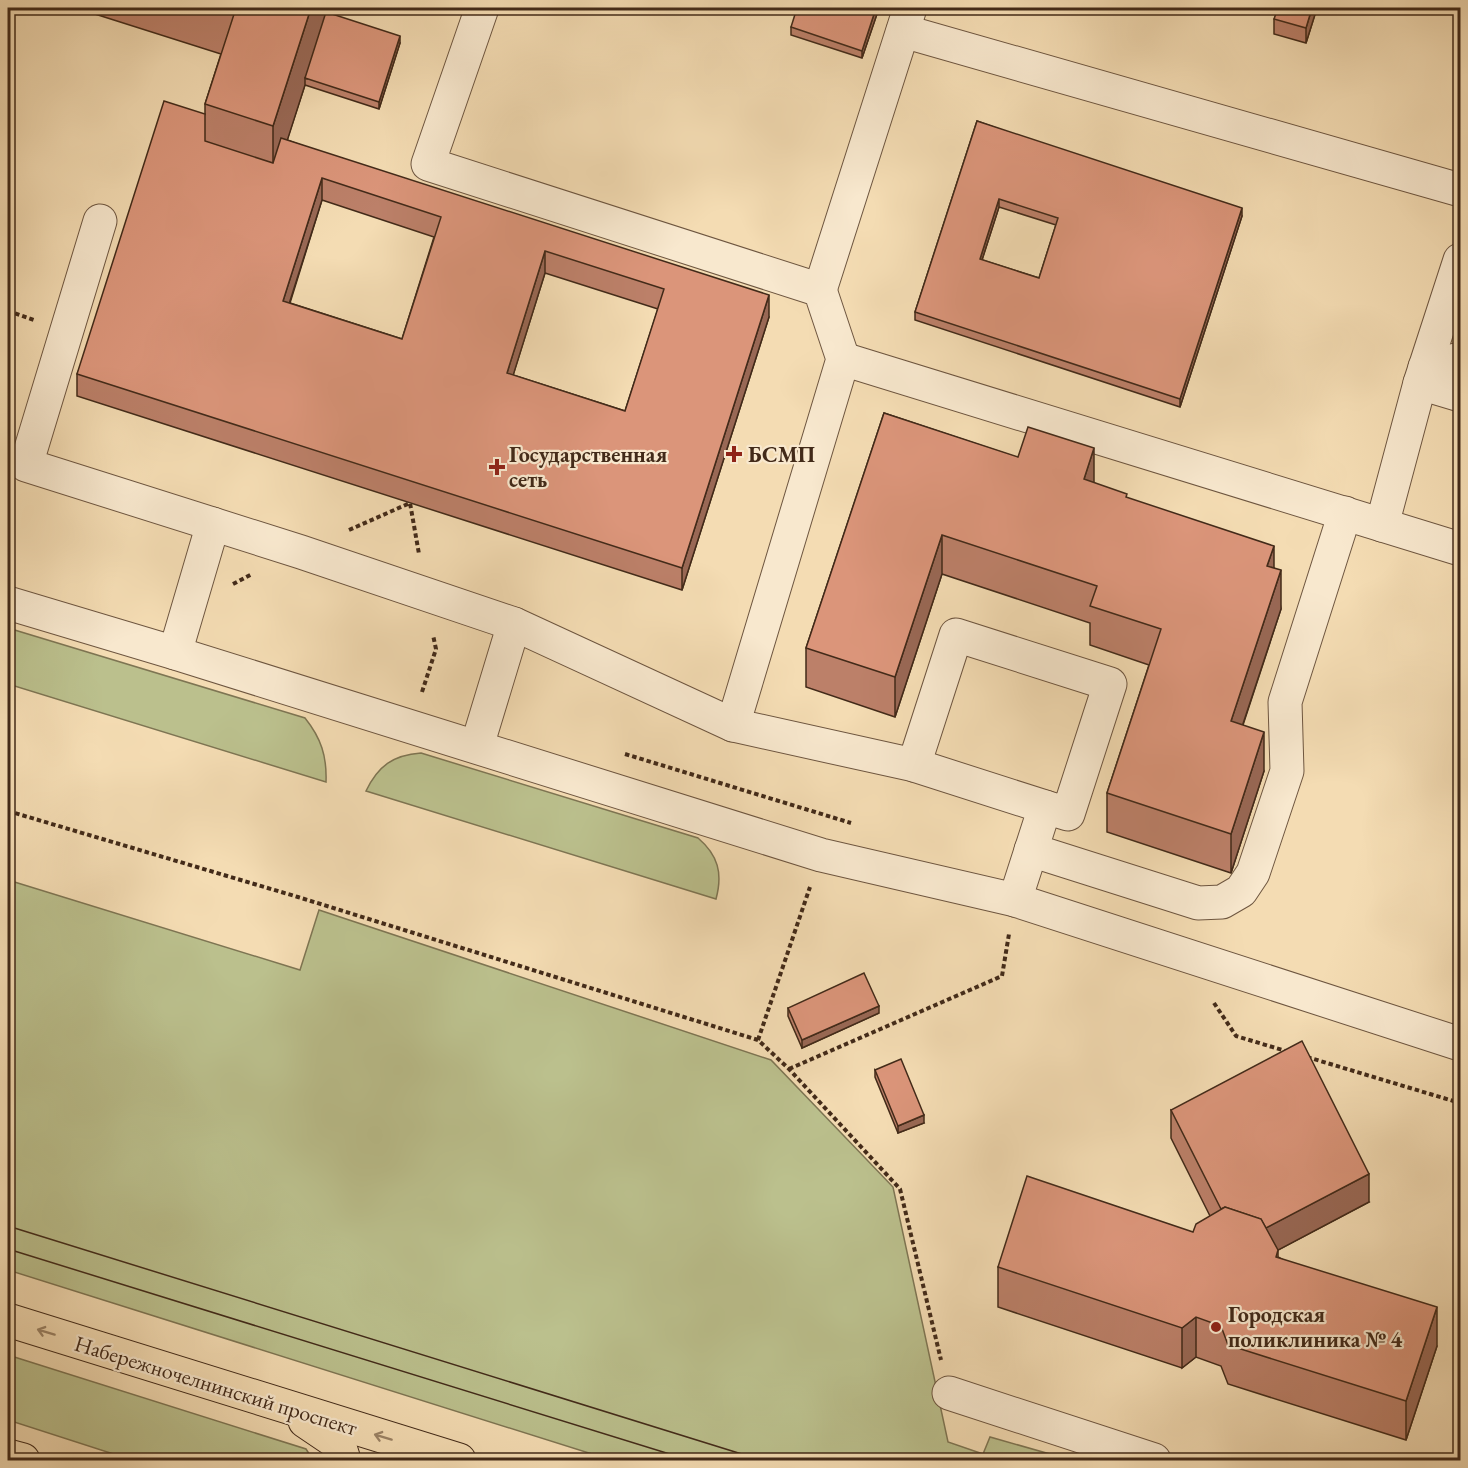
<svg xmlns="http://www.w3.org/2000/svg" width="1468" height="1468" font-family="'EB Garamond',serif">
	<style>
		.green { fill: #bbc08d; stroke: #7e7553; stroke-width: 1.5 }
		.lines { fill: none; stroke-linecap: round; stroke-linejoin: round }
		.minor-casing { stroke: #6e5640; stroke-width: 35 }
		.major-casing { stroke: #422a19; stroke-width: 35 }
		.path { stroke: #422a19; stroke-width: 4; stroke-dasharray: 4.5 3; stroke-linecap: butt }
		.minor { stroke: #f8e8ce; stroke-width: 33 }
		.major { stroke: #f4dcb3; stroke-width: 33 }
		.tram { stroke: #422a19; stroke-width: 1.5 }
		.wall { fill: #bc8069; stroke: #422a19; stroke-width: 1.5; fill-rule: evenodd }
		.shaded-wall { fill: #996855; stroke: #422a19; stroke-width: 1.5 }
		.building { fill: #db957a; stroke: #422a19; stroke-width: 1.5; fill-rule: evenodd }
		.oneway { stroke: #9b8366 }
		.poi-dot { fill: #8f2418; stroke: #f8e8ce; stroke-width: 2 }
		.labels { text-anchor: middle; stroke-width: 4.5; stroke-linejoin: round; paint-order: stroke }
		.poi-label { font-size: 22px; font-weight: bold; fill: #422a19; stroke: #f8e8ce; text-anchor: start }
		.street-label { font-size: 22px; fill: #422a19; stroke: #f8e8ce }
	</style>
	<rect width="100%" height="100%" fill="#f4dcb3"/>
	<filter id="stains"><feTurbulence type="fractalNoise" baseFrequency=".00333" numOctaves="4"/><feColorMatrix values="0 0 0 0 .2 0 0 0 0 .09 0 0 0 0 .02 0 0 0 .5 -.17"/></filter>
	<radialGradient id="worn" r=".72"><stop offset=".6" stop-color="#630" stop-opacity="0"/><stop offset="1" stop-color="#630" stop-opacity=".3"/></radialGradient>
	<g class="green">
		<path d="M 8,628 L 305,718 C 321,738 327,756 326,782 L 8,684 Z"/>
		<path d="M 421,753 L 698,838 C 718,855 723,873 716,899 L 366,791 C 378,766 393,755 421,753 Z"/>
		<path d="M 8,880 L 300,970 L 319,910 L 771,1060 L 893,1187 L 948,1442 L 983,1454 L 990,1437 L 1071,1460 L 611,1460 L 8,1270 Z"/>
		<path d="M 8,1355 L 306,1449 L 313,1460 L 132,1460 L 8,1420 Z"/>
	</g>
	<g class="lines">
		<g class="minor-casing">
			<g id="minor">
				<path d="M 482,8 L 428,164 L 820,290 L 843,359 L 733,725 L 914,765 L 1045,807 L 1015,900"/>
				<path d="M 903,31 L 1460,190"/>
				<path d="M 100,221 L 26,465 L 301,552 L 514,624 L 733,725"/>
				<path d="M 820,290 L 910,8"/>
				<path d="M 843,359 L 1460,549"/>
				<path d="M 1425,367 L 1460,359"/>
				<path d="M 1420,383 L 1460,395"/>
				<path d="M 1382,525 L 1420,383 L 1460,260"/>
				<path d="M 8,603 L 175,653 L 821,855 L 1015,900 L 1460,1044"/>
				<path d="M 175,653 L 213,524"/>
				<path d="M 477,746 L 514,624"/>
				<path d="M 914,765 L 956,635 L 1110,684 L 1068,814 L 1045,807"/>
				<path d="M 1031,850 L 1198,903 L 1222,902 L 1241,891 L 1253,873 L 1287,771 L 1285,702 L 1345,513"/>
				<path d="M 949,1393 L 1154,1460"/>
			</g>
		</g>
		<g class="major-casing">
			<g id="major">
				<path d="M 8,1320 L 459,1460"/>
				<path d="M 305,1421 L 339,1444 L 344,1460"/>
				<path d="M 8,1456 L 23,1460"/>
			</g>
		</g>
		<g class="path">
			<path d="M 8,311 L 34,320"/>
			<path d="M 349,530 L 410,503 L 419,554"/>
			<path d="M 233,584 L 252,574"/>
			<path d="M 422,692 L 436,649 L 433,635"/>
			<path d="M 625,754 L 851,823"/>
			<path d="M 8,811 L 298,897 L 758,1040 L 789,1069 L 900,1189 L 941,1360"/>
			<path d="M 1214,1003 L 1236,1036 L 1289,1052"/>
			<path d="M 758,1040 L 810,887"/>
			<path d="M 1307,1057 L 1460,1103"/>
			<path d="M 789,1069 L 1002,976 L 1009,934"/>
		</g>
		<use href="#minor" class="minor"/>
		<use href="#major" class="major"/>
		<g class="tram">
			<path d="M 8,1226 L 761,1460"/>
			<path d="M 8,1249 L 689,1460"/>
		</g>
	</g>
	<g class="wall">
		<path d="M 76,8 L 330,8 L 328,13 L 400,43 L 379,109 L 305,85 L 287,140 L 769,317 L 682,590 L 77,396 L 77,374 L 205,114 L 205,104 L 221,54 ZM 322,200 L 434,237 L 402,339 L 290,303 ZM 545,273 L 658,309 L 625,411 L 513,375 Z"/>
		<path d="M 879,8 L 862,58 L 791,35 L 791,27 Z"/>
		<path d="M 1317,8 L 1306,43 L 1274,34 L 1274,19 Z"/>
		<path d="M 977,121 L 1242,216 L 1180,407 L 915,320 L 915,312 ZM 999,207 L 1056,225 L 1039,278 L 982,260 Z"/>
		<path d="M 884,413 L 1094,483 L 1274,568 L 1281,609 L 1243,725 L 1264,771 L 1231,873 L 1107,832 L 1107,793 L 1149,665 L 1090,645 L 1090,623 L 942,574 L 895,717 L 806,687 L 806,648 Z"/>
		<path d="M 788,1008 L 879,1013 L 802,1048 L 788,1016 Z"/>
		<path d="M 875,1070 L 924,1123 L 898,1133 L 875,1077 Z"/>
		<path d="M 1171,1110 L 1369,1202 L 1278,1250 L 1278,1257 L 1437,1346 L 1406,1440 L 1228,1384 L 1221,1366 L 1196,1357 L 1182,1368 L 998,1307 L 998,1267 L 1193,1232 L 1210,1216 L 1171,1138 Z"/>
	</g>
	<g class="shaded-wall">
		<path d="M 311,8 L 330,8 L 307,79 L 305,78 L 305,85 L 273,185 L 273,126 Z"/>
		<path d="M 876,8 L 879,8 L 862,58 L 862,51 Z"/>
		<path d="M 1312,8 L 1317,8 L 1306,43 L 1306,28 Z"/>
		<path d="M 400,36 L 400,43 L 379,109 L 379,102 Z"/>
		<path d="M 322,178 L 322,200 L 283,323 L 283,301 Z"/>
		<path d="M 999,199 L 999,207 L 980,266 L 980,259 Z"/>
		<path d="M 1242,208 L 1242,216 L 1180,407 L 1180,399 Z"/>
		<path d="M 545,251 L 545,273 L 507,395 L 507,373 Z"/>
		<path d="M 769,295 L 769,317 L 682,590 L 682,568 Z"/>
		<path d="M 1094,448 L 1094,488 L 1084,479 Z"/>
		<path d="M 942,535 L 942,574 L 895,717 L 895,677 Z"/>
		<path d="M 1274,546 L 1274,585 L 1267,566 Z"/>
		<path d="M 1281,570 L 1281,609 L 1231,760 L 1231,721 Z"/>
		<path d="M 1264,732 L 1264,771 L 1231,873 L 1231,834 Z"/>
		<path d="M 879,1006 L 879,1013 L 802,1048 L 802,1040 Z"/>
		<path d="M 924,1115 L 924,1123 L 898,1133 L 898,1126 Z"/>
		<path d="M 1369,1174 L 1369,1202 L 1261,1259 L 1261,1230 Z"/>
		<path d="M 1437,1307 L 1437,1346 L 1406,1440 L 1406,1401 Z"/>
		<path d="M 1196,1317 L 1196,1357 L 1182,1368 L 1182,1328 Z"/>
	</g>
	<g class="building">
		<path d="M 236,8 L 311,8 L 273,126 L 205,104 Z"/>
		<path d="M 797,8 L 876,8 L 862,51 L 791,27 Z"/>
		<path d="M 1278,8 L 1312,8 L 1306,28 L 1274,19 Z"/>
		<path d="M 326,12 L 400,36 L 379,102 L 305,78 Z"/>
		<path d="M 164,101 L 205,114 L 205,141 L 273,163 L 281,138 L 769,295 L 682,568 L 77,374 ZM 322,178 L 441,217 L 402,339 L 283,301 ZM 545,251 L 664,289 L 625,411 L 507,373 Z"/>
		<path d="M 977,121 L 1242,208 L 1180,399 L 915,312 ZM 999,199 L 1058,218 L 1039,278 L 980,259 Z"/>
		<path d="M 884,413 L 1018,457 L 1028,427 L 1094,448 L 1084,479 L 1127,494 L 1126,497 L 1274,546 L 1267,566 L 1281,570 L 1231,721 L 1264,732 L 1231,834 L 1107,793 L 1161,629 L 1090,606 L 1097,586 L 942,535 L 895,677 L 806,648 Z"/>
		<path d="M 864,973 L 879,1006 L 802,1040 L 788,1008 Z"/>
		<path d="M 1302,1041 L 1369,1174 L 1266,1228 L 1261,1219 L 1225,1207 L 1221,1209 L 1171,1110 Z"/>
		<path d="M 901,1059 L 924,1115 L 898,1126 L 875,1070 Z"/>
		<path d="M 1027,1176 L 1193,1232 L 1196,1224 L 1225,1207 L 1261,1219 L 1278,1250 L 1276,1257 L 1437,1307 L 1406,1401 L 1228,1345 L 1221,1326 L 1196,1317 L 1182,1328 L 998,1267 Z"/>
	</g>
	<defs><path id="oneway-shaft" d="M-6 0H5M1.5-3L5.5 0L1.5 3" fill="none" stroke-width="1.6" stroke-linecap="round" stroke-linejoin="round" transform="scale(1.5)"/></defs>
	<g class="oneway">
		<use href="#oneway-shaft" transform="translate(46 1332) rotate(-163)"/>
		<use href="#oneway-shaft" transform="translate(383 1437) rotate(-163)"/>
	</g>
	<g class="poi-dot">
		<path d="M731 445h6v6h6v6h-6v6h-6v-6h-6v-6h6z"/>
		<path d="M494 458h6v6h6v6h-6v6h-6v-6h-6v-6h6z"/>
		<circle cx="1216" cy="1327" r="6"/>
	</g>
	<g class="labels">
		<g class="poi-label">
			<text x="509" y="462">Государственная<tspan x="509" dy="25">сеть</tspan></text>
			<text x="748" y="462">БСМП</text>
			<text x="1228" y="1322">Городская<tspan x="1228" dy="25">поликлиника № 4</tspan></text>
		</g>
		<g class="street-label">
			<text transform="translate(216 1385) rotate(17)" y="8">Набережночелнинский проспект</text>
		</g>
	</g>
	<rect width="1468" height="1468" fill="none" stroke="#f4dcb3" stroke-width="30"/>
	<rect x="9" y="9" width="1450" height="1450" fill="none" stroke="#422a19" stroke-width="3"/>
	<rect x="15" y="15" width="1438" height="1438" fill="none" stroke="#422a19" stroke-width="1.5"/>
	<rect width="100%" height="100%" filter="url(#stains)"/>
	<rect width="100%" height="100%" fill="url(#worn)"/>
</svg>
